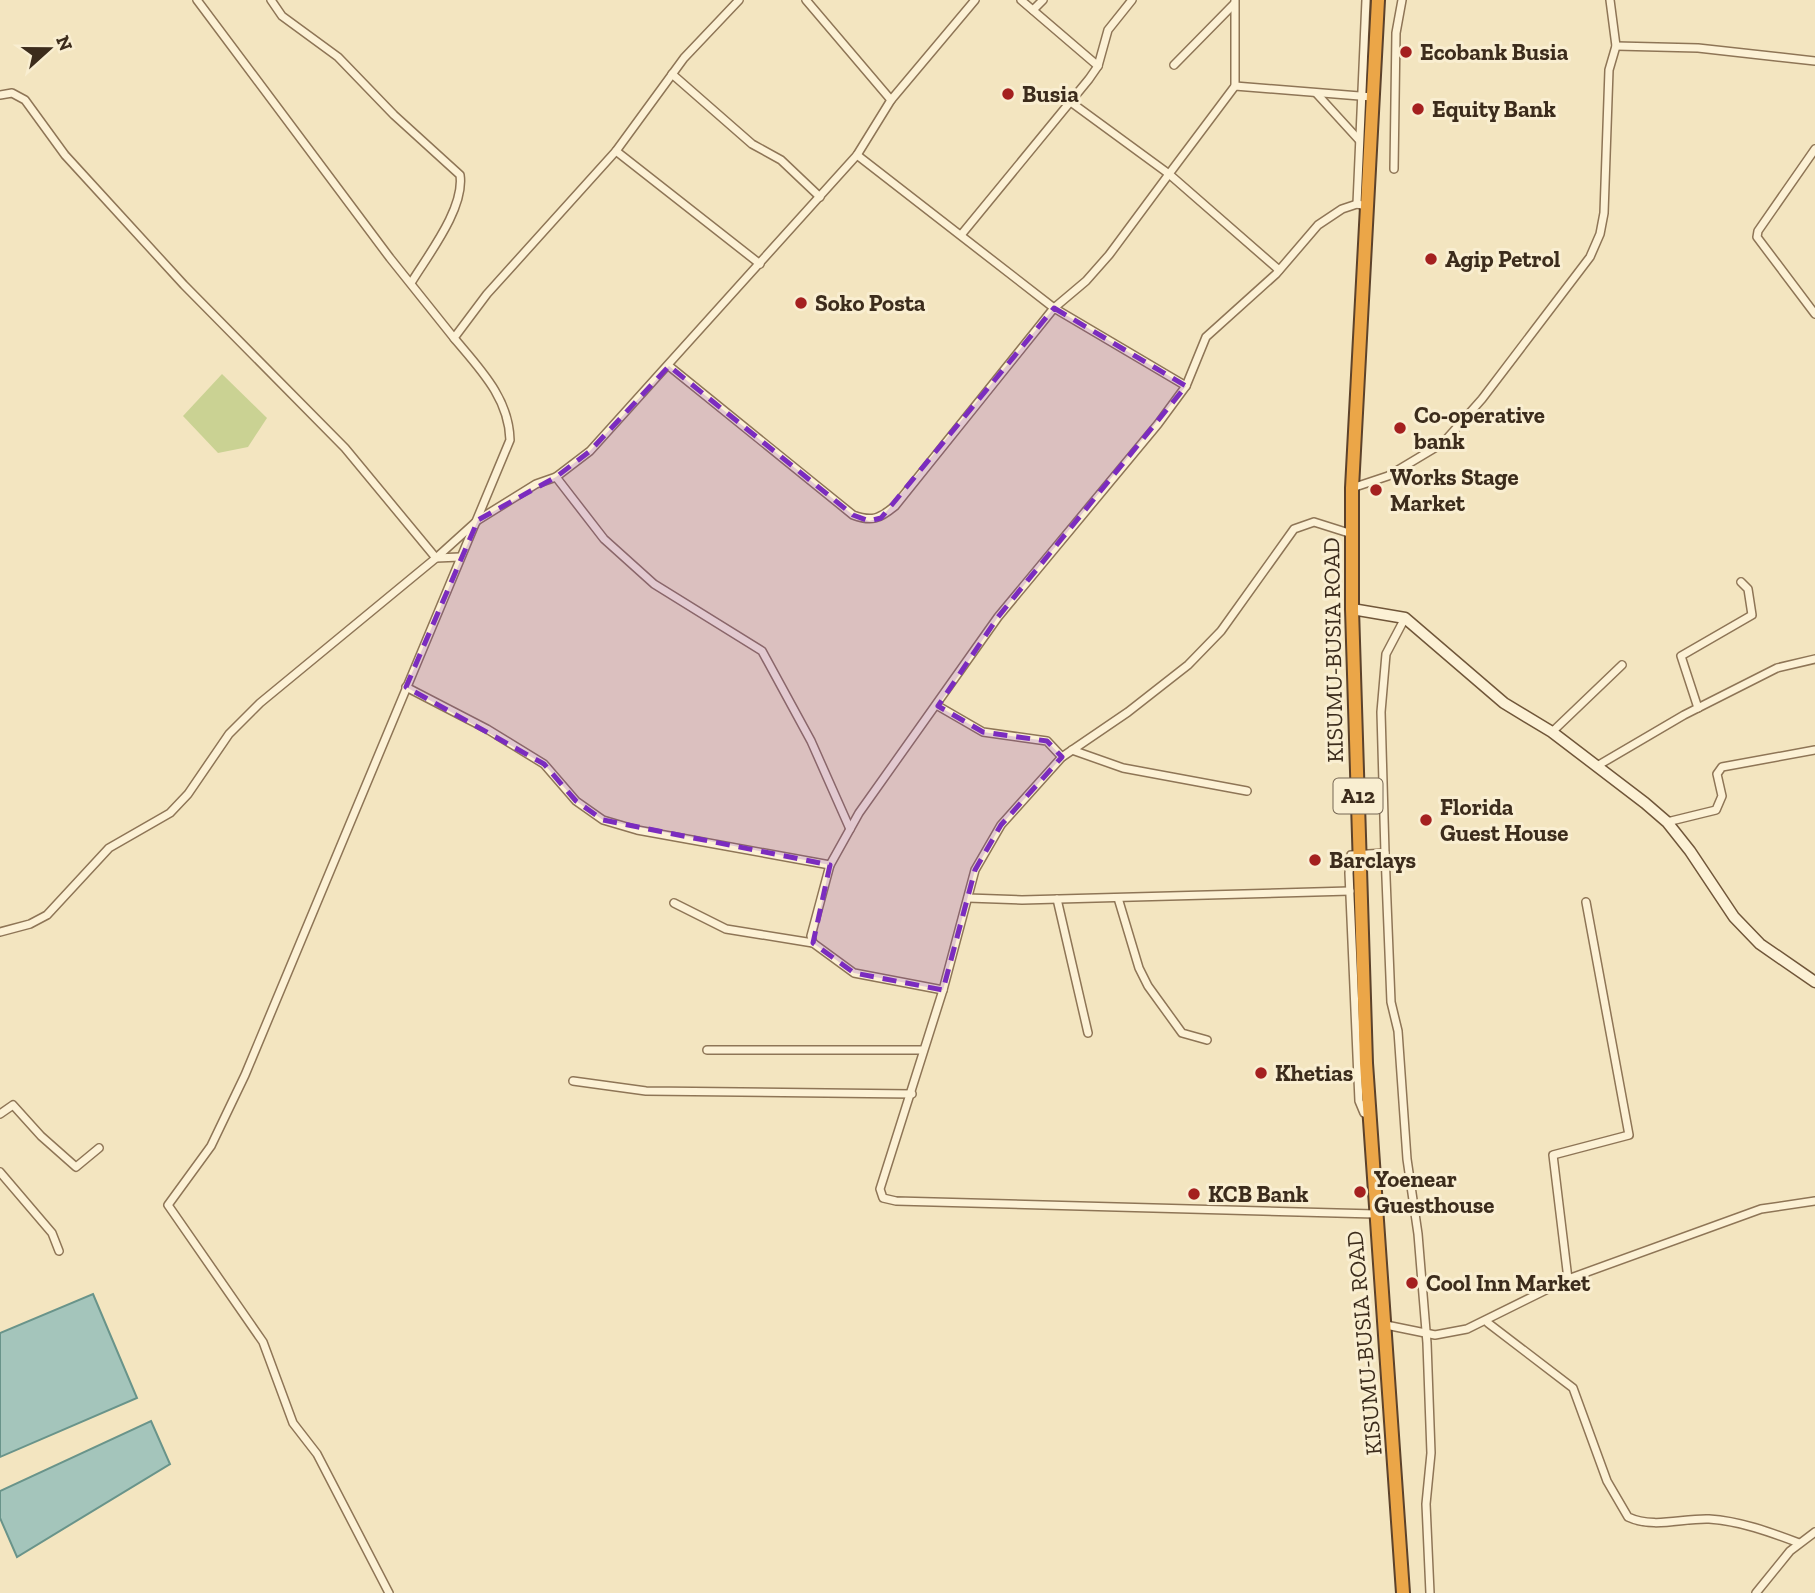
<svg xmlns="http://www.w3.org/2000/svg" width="1815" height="1593" font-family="'Zilla Slab',serif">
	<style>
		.green { fill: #cad293 }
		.water { fill: #a4c5bb; stroke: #69948a; stroke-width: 2 }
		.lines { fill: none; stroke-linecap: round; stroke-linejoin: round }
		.street-casing { stroke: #8e7556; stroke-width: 10 }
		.secondary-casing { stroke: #705639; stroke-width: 13 }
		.highway-casing { stroke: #5c422b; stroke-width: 16 }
		.street { stroke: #fcf1d5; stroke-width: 7 }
		.secondary { stroke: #fcf1d5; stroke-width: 10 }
		.highway { stroke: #eba648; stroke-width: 12 }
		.marked { fill: #7b2cbf; fill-opacity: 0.2; stroke: #7b2cbf; stroke-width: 5; stroke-dasharray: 14 9; stroke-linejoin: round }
		.poi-dot { fill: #a4201f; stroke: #f9eed1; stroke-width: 2.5 }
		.labels { text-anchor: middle; stroke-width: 6; stroke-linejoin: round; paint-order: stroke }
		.shield { fill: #f9eed1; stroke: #756652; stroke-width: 2 }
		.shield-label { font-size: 21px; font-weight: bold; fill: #3c2c1c }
		.poi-label { font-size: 23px; font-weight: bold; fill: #3c2c1c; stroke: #f9eed1; text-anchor: start }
		.street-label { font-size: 23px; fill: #3c2c1c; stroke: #f9eed1 }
	</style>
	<rect width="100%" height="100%" fill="#f3e5c0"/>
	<path class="green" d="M 222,374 L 267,418 L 248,447 L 218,453 L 183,416 Z"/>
	<g class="water">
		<path d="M 93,1294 L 137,1398 L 0,1457 L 0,1333 Z"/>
		<path d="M 151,1421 L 170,1464 L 17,1557 L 0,1518 L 0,1491 Z"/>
	</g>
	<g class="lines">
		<g class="street-casing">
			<g id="street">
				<path d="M 197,0 L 390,258 L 454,338"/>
				<path d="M 271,0 L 282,16 L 338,57 L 394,115 L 460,175 C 465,208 428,255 411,283"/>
				<path d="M 806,0 L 891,100"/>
				<path d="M 1021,0 L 1098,66"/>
				<path d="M 1235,0 L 1235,86"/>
				<path d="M 1033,10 L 1043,0"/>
				<path d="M 1616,46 L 1698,48 L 1815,61"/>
				<path d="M 1174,65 L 1234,4"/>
				<path d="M 672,74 L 752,144 L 781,160 L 820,197"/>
				<path d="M 1317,94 L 1359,140"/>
				<path d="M 0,95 L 12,93 L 25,100 L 65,155 L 184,285 L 345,448 L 436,558 L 460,557"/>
				<path d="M 1815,149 L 1758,231 L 1757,237 L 1815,314"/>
				<path d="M 616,151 L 760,264"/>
				<path d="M 857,155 L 1054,308 L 1186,386"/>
				<path d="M 1394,169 L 1396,33 L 1402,0"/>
				<path d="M 1357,204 L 1366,0"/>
				<path d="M 961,235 L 1089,79 L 1098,66 L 1108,30 L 1132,0"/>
				<path d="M 1279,270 L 1169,174 L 1235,86 L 1372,97"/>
				<path d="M 669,366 L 853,515 C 872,522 879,519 895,506 L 1054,308 L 1086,281 L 1109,255 L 1169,174 L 1072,103"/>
				<path d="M 556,477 L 604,539 L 654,584 L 762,651 L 811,741 L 850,829"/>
				<path d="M 1352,488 L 1388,476 L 1443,443 L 1482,399 L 1590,257 L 1600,234 L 1604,213 L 1609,70 L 1616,46 L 1610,0"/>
				<path d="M 1352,534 L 1314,522 L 1294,529 L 1221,631 L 1188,665 L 1128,712 L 1062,757 L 1001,825 L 975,870 L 943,990 L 880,1189 L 883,1198 L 896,1201 L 1375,1214"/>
				<path d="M 406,687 L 487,729 L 544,764 L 576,801 L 603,820 L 637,830 L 830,865"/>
				<path d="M 938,706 L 983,732 L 1047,741 L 1062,757"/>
				<path d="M 1698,708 L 1681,656 L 1752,615 L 1748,589 L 1741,582"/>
				<path d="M 1552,732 L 1622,665"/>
				<path d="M 1072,750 L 1123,768 L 1247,791"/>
				<path d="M 1597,766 L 1684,715 L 1777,668 L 1815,659"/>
				<path d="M 1667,822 L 1716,810 L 1722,796 L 1717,774 L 1722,767 L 1815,750"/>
				<path d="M 1385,853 L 1381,712 L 1386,654 L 1405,618"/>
				<path d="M 968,898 L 1022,900 L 1350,891"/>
				<path d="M 1118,898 L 1139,968 L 1148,986 L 1182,1033 L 1207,1040"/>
				<path d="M 1057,899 L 1088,1033"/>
				<path d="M 674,903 L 726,929 L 813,943"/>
				<path d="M 0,932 L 30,924 L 47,915 L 109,848 L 170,813 L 188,794 L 229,734 L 260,703 L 436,558 L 478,520 L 536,484 L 556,477 L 590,451 L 857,155 L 891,100 L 975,0"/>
				<path d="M 943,990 L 854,973 L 813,943 L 811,936 L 830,865 L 859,813 L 998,617 L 1158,424 L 1186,386 L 1206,337 L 1276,274 L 1318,225 L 1342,209 L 1357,204 L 1367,206"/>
				<path d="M 707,1050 L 922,1050"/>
				<path d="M 573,1081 L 646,1091 L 912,1094"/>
				<path d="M 0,1114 L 13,1105 L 41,1136 L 76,1167 L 99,1148"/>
				<path d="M 1369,1114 L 1364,1113 L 1359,1101 L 1349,873 L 1351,855 L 1385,853 L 1391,1002 L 1398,1031 L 1407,1159 L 1418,1234 L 1427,1343 L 1431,1453 L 1426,1504 L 1430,1593"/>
				<path d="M 0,1172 L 52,1233 L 59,1251"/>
				<path d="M 1568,1279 L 1553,1155 L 1629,1135 L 1586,902"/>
				<path d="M 1488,1323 L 1573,1388 L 1607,1481 L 1628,1517 C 1654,1529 1682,1518 1709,1519 C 1740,1521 1770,1532 1799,1543"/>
				<path d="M 1386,1325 L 1435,1335 L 1467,1329 L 1568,1279 L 1761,1209 L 1815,1201"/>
				<path d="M 389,1593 L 317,1454 L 293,1423 L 263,1342 L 168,1205 L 211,1146 L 245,1075 L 510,440 C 509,398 480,369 454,338 L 487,294 L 616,151 L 684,58 L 739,0"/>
				<path d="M 1756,1593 L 1790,1551 L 1815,1532"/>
			</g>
		</g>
		<g class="secondary-casing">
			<path id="secondary" d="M 1352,609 L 1405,618 L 1504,703 L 1552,732 L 1645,803 L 1667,822 L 1690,851 L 1734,917 L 1760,944 L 1815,982"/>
		</g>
		<g class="highway-casing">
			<path id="highway" d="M 1378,0 L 1352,488 L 1352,609 L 1366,1063 L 1403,1593"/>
		</g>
		<use href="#street" class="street"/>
		<use href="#secondary" class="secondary"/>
		<use href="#highway" class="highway"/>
	</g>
	<path class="marked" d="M 1054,308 L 1186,386 L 998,617 L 938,706 L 983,732 L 1047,741 L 1062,757 L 1001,825 L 975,870 L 943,990 L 854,973 L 813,943 L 830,865 L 603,820 L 576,801 L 544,764 L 406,687 L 478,520 L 556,477 L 590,451 L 669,366 L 853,515 L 869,521 L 881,518 Z"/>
	<g class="poi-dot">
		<circle cx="1406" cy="52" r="7"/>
		<circle cx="1008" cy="94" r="7"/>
		<circle cx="1418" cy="109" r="7"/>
		<circle cx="1431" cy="259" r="7"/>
		<circle cx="801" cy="303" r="7"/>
		<circle cx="1400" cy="428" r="7"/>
		<circle cx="1376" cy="490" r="7"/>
		<circle cx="1426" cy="820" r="7"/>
		<circle cx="1315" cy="860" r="7"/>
		<circle cx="1261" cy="1073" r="7"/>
		<circle cx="1360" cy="1192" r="7"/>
		<circle cx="1194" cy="1194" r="7"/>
		<circle cx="1412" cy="1283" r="7"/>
	</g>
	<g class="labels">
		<rect class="shield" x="1333.5" y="778.5" width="49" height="35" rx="5"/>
		<g class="shield-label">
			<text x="1358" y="803">A12</text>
		</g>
		<g class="poi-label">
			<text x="1420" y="60">Ecobank Busia</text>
			<text x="1022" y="102">Busia</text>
			<text x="1432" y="117">Equity Bank</text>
			<text x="1445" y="267">Agip Petrol</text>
			<text x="815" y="311">Soko Posta</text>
			<text x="1414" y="423">Co-operative<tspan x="1414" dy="26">bank</tspan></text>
			<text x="1390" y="485">Works Stage<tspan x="1390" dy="26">Market</tspan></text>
			<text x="1440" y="815">Florida<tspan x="1440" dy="26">Guest House</tspan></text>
			<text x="1329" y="868">Barclays</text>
			<text x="1275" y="1081">Khetias</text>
			<text x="1374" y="1187">Yoenear<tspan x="1374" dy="26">Guesthouse</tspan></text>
			<text x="1208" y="1202">KCB Bank</text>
			<text x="1426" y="1291">Cool Inn Market</text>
		</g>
		<g class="street-label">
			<text transform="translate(1333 650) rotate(-91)" y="8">KISUMU-BUSIA ROAD</text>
			<text transform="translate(1364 1343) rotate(-95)" y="8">KISUMU-BUSIA ROAD</text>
		</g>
	</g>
	<g transform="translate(49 49) rotate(69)" stroke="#f9eed1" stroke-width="5" paint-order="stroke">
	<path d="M0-5L12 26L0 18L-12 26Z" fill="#3c2c1c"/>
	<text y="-10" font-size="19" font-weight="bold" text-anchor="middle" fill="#3c2c1c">N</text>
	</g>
</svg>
